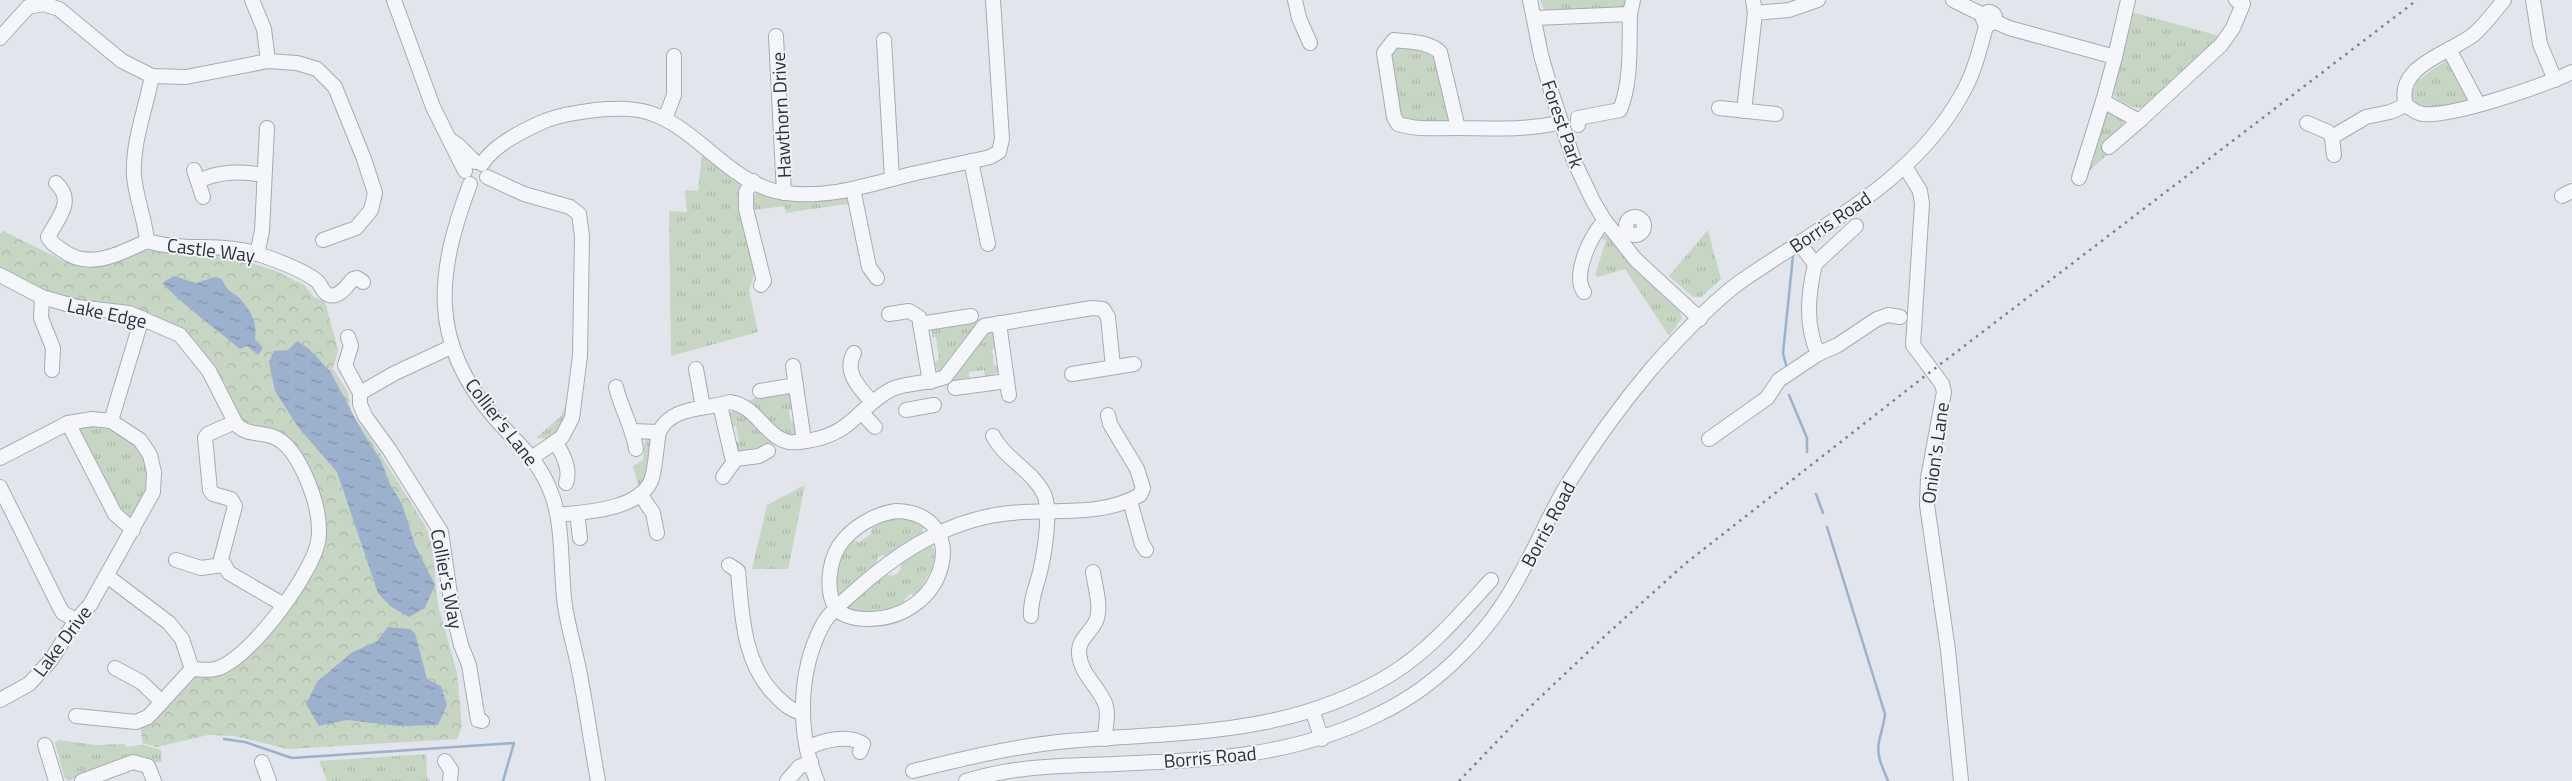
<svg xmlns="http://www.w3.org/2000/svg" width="2572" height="781" font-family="'Titillium Web',sans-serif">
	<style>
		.grass { fill: url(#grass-tufts) }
		.park { fill: url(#park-crowns) }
		.water { fill: url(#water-ripples) }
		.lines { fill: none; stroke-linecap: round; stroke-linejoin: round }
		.stream { stroke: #9bb1cd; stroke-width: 2.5 }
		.minor-casing { stroke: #a7abb6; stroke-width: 16 }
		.minor { stroke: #f5f6f9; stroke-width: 14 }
		.rail { stroke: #7a8396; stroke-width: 2.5; stroke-dasharray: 2.5 5; stroke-linecap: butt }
		.labels { text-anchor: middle; stroke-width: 4; stroke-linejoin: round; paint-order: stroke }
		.street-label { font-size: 19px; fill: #293145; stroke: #f2f4f8 }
	</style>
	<defs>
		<pattern id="grass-tufts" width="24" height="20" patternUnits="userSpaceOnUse" patternTransform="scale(1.25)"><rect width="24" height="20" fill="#c6d6c3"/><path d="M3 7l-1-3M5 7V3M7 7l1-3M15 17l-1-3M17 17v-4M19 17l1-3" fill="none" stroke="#aab8a9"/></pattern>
		<pattern id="park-crowns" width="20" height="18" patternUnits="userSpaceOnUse" patternTransform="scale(1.25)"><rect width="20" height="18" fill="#c6d6c3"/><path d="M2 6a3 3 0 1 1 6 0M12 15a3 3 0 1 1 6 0" fill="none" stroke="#aab8a9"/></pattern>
		<pattern id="water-ripples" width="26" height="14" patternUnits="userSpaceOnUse" patternTransform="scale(1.25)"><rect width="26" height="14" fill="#9bb1cd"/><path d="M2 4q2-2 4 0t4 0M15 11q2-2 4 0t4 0" fill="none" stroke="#7e91a8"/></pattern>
	</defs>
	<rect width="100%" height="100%" fill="#e2e5eb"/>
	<g class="grass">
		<path d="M 1540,0 L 1629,0 L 1625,9 L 1545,12 Z"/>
		<path d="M 2132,12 L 2223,37 L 2148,107 C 2134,110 2119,103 2111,92 L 2124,53 Z"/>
		<path d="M 1397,47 L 1414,47 L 1435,56 L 1450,119 L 1447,123 L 1400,120 L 1390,52 Z"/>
		<path d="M 2451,57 L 2474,100 L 2423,109 L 2416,105 L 2411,95 L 2417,81 Z"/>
		<path d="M 2111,110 L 2124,116 C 2126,130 2111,139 2102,147 L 2108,154 L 2089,171 L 2087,169 L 2107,111 Z"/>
		<path d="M 702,154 L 739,182 L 756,268 L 749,291 L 758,332 L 671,356 L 669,211 L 687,212 L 685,190 L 698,191 Z"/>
		<path d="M 756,193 L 847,197 L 853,203 L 786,213 L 784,206 L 754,210 L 753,199 Z"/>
		<path d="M 1708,230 L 1721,279 L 1701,297 L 1693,297 L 1669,276 Z"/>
		<path d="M 1601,233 L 1607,236 L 1632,267 L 1679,310 L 1682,318 L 1669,336 L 1625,269 L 1598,277 L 1595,275 L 1606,240 L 1598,238 Z"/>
		<path d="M 975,322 L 978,325 L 947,369 L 938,372 L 934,362 L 939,360 L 936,337 L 932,337 L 932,330 L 936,327 Z"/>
		<path d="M 993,331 L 999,348 L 992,349 L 994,366 L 1002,365 L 999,372 L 985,377 L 984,370 L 969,372 L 969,378 L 952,381 L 985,332 Z"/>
		<path d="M 788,393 L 791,394 L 795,409 L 789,410 L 791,422 L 797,422 L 797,433 L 792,436 L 784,434 L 747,402 L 756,397 Z"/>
		<path d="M 568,396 L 570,397 C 567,414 564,428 549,439 L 536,438 L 562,415 Z"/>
		<path d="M 737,410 L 773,439 L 771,443 L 762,444 L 757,453 L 740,454 L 735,443 L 739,442 L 736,426 L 731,426 L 728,413 Z"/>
		<path d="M 95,422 L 129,435 L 144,454 L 151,472 L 149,492 L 130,519 L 124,518 L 78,433 L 81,427 Z"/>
		<path d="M 652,436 L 649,476 L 639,488 L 633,466 L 643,460 L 645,438 Z"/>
		<path d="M 805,485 L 788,569 L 752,569 L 767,505 Z"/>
		<path d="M 891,518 L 913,520 L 923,526 L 922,535 L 890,557 L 882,555 L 878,557 L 874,569 L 842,596 L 836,595 C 828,572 838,557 852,540 L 860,542 L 871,534 L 872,527 Z"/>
		<path d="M 931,544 L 935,552 L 932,569 L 916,595 L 910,594 L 904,600 L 906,605 L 869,616 L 846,609 L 846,606 L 883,574 C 891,577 896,576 901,569 L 900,561 Z"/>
		<path d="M 59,740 L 95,745 L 126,744 L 126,747 L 143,745 L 161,750 L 162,762 C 151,764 145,757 133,757 L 68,781 L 64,776 L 55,743 Z"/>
		<path d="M 426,754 L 427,776 L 430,781 L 327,781 L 319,761 Z"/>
	</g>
	<path class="park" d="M 3,231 L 64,261 L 78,265 L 96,265 L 142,250 L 219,255 L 246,261 L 278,272 L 304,285 L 313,296 L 325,302 L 338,350 L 333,369 L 348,392 L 351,413 L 371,439 L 426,527 L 432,545 L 438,605 L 457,673 L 462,726 L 457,739 L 288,749 L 234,736 L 208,735 L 157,747 L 142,743 L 141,727 L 193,674 L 211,675 L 283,613 L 323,519 L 318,489 L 297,453 L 239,420 L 225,383 L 210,360 L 177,330 L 60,299 L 0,272 L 0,234 Z"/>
	<g class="water">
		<path d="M 174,276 L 196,283 L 215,277 L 222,279 C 229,296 235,291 243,302 C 253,315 257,324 255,340 L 263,348 L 258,355 L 247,346 L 240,349 C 214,327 186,308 162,283 Z"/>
		<path d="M 297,341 L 309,349 L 330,371 L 362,431 L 381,461 L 390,484 L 402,504 L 415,545 L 435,585 L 425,608 L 409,617 L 390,606 L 378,593 L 337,472 L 298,427 L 275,391 L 269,362 L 274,351 L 288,350 Z"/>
		<path d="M 388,627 L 410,629 L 415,633 L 427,679 L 441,686 L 447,705 L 438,725 L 399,726 L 347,720 L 319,726 L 306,704 L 317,682 L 351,653 L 377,641 Z"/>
	</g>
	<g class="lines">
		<g class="stream">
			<path d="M 1786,365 L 1783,353 L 1793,256"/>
			<path d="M 1789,395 L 1807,438 L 1807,452"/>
			<path d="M 1816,494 L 1823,513"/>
			<path d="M 1827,527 L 1885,714 C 1884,724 1881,732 1879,742 C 1876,756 1883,768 1888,781"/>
			<path d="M 224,739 L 245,742 L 292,758 L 514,743 L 503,781"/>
		</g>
		<g class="minor-casing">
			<g id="minor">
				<path d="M 252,0 L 264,29 L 268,61"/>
				<path d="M 394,0 L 433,107 L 465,171"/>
				<path d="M 1295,0 L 1299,18 L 1310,43"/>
				<path d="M 1530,0 L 1541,55 L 1552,94 L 1574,161 L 1593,201 L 1605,221 L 1636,260 L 1700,319"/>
				<path d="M 1953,0 L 1983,15"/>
				<path d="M 2533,0 L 2540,44 L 2555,80"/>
				<circle cx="1989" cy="18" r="6"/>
				<path d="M 1755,13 L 1789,10 L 1818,0"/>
				<path d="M 1630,14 L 1633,0"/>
				<path d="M 1535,18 L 1630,14 C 1629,45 1632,80 1620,110 L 1578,118 L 1578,125"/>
				<path d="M 1994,21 L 2009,28 L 2115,57 L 2103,101 L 2139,121 L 2221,45 L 2233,28 L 2243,4 L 2236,0"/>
				<path d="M 776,36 L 784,193"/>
				<path d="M 0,38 L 28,7 L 44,4 L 59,9 L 122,61 L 152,76 L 186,77 L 268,61 L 297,63 L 317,69 L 335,87 L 364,159 L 375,193 L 371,210 L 356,228 L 323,240"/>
				<path d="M 884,40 L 892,179"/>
				<path d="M 2449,49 L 2478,104"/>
				<path d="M 2115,57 L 2128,0"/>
				<path d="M 152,76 C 146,108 132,143 134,176 C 136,198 145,219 147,241 C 183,252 222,242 258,254 C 276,260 302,269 317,281 C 322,285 322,293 329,295 C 340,298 347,285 353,279 L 357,278 L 363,282"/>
				<path d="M 2406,105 C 2411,109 2416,113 2423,114 C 2453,117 2543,86 2572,72"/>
				<path d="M 1719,108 L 1776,114"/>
				<path d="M 1744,111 L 1755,13 L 1753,0"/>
				<path d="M 665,119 L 674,95 L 674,56"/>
				<path d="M 2307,123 L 2328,132 L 2332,137"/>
				<path d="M 1458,128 L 1440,52 C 1427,41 1410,42 1394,40 L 1384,53 L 1394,117 L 1398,124 C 1416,130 1437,128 1456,128 C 1491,128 1527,131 1561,122"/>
				<path d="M 450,140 L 458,145 L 475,162"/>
				<path d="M 2109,147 L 2139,121"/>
				<path d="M 2334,155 L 2332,137 L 2366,117 L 2390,112 L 2406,105 C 2394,66 2450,53 2473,35 C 2485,25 2494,12 2504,0"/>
				<path d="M 971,161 L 988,244"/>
				<path d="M 482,164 C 493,146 520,132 540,123 C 557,115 575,113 595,110 C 616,108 638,107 658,116 C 703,135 734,187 786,193 C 829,199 871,184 912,174 C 938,168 964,163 990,157 L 999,152 L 1002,139 L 993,0"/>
				<path d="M 1906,168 L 1920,191 L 1922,204 L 1913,345 L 1942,384 L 1944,392 L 1928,478 L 1927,505 L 1948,650 L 1961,781"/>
				<path d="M 194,170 L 203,197"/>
				<path d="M 487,177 L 524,194 L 570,207 L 579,214 L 582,236 L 580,356 L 572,418 L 562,437 L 533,457"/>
				<path d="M 2079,178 L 2103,101"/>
				<path d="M 198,181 C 220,171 240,171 263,175"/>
				<path d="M 753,181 L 746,192 L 746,209 L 764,281 L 761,285"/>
				<path d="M 56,183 C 76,201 57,219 48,237 C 51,243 56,246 62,250 C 89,271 121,253 147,241"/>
				<path d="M 470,184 C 437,272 428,341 494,417 C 518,445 540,459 553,498 C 564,532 560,571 565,606 C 568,626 574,646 578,665 C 586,704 591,743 598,781"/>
				<path d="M 853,189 L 869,267 L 877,278"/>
				<path d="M 2562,196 L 2572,191"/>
				<circle cx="1635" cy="226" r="9"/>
				<path d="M 1799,243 L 1815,264 C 1808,295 1805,324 1818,354"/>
				<path d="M 257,254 L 262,231 L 267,128"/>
				<path d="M 1815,264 L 1856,226"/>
				<path d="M 0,275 L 42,297 L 77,307 L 129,313 L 180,335 L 209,371 L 236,424 C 246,435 257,432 271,436 C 288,441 298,460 305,475 C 314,495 322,519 318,542 C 312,574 248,662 215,669 C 208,671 199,669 192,669 L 148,717 L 136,722 L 76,716"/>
				<path d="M 1584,292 C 1572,275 1591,233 1605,221"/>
				<path d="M 42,297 L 41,318 L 53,348 L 52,370"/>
				<path d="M 889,314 L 909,311 L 919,317 L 930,382"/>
				<path d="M 999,323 L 1009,395"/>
				<path d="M 920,324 L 971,316"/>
				<path d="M 348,337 L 351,346 L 345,365 L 360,393 L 360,404 L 365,416 L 389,449 L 441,532 L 452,608 L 461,645 L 469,665 L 478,720 L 482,721"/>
				<path d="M 854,353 C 843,372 860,389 872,402"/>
				<path d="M 793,366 L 804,441"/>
				<path d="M 696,369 L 703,407"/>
				<path d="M 1072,374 L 1134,364"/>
				<path d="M 616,387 C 621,409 633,427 636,449"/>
				<path d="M 955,388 L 1007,381"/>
				<path d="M 760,391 L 796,385"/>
				<path d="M 360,393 L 395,373 L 451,347"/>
				<path d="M 720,405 L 732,457 L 736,459 L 759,456 L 768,451"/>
				<path d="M 906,410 L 934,405"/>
				<path d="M 862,413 L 875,427"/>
				<path d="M 111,421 L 142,318"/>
				<path d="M 235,422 L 208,434 L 205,438 L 210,490 L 213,494 L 231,499 L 235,506 L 221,559 L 229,573 L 284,605"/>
				<path d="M 633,431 L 659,432"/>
				<path d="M 993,436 C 1005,459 1032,470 1044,494 C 1051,509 1045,550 1041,567 C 1038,584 1030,598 1031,616"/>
				<path d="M 1709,439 L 1767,398 L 1779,380 L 1818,354 L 1838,345 L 1877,319 L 1888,315 L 1900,317"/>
				<path d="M 555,442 C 563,453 571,470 566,483"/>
				<path d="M 0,458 L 68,423"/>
				<path d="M 723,477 L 736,459"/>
				<path d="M 0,487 L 59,606 L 63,613 L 76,620"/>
				<path d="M 640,494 L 653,513 L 657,533"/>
				<path d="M 1130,501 L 1142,544 L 1146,550"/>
				<path d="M 896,511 C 973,513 949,619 868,619 C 857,619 843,617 836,608 C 825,592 829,562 839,546 C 851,528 874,514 896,511 Z"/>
				<path d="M 577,513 L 580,538"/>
				<path d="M 558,515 C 585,512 642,510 652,478 C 656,464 656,447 659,432 C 672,405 706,410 730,402 C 757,406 765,437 789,442 C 797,443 805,441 812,440 C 854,432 860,405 892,389 C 908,382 928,384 945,377 L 984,326 L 1092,308 L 1103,309 L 1108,317 L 1113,367"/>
				<path d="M 176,560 L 201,568 L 223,565"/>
				<path d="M 729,565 L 738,571 C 742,615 743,665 777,697 C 785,705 792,711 803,713"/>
				<path d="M 1093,572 C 1095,587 1102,607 1096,621 C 1090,634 1078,639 1079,654 C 1081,674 1096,684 1104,701 C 1110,713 1105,726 1105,739"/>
				<path d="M 107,576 L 169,623 L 182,639 L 192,669"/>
				<path d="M 115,668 L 141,682 L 162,702"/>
				<path d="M 0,700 L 29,684 L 51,660 L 76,620 L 90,605 L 153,492 L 154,472 L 150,455 L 140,440 L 111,421 L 92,419 L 68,423 L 115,514 L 133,530"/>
				<path d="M 1312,710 L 1322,739"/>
				<path d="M 45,745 L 56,781"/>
				<path d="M 808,748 C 823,740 849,734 863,744 L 860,752"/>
				<path d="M 445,761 L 451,770 L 450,781"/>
				<path d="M 262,762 L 269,781"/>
				<path d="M 913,771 C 965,758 1015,746 1068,741 C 1185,731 1289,737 1393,673 C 1432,648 1461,613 1491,580"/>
				<path d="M 82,781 L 133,762 L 148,766 L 154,781"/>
				<path d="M 787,781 L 799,767 L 811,762"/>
				<path d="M 817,781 C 797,734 798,672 822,626 C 829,612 845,600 856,590 C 898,553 944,522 1002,514 C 1048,507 1097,519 1140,495 L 1143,488 L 1137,469 L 1110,424 L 1108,415"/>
				<path d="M 966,781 C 1019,765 1061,766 1115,764 C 1209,760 1295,757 1381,713 C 1439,685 1490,632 1520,575 C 1536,547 1548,518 1564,490 C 1590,448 1620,406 1652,368 C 1676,341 1711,303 1740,282 C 1820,226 1913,183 1962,94 C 1975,72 1980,47 1987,23"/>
			</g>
		</g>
		<use href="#minor" class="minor"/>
		<path class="rail" d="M 1459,781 L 1531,706 L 1606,635 L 1686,563 L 1925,376 L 2417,0"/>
	</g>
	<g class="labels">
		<g class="street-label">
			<text transform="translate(781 115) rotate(-93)" y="7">Hawthorn Drive</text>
			<text transform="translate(1563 124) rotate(71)" y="7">Forest Park</text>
			<text transform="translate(1830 222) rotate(-34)" y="7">Borris Road</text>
			<text transform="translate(211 250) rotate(7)" y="7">Castle Way</text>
			<text transform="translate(107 313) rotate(12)" y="7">Lake Edge</text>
			<text transform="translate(502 422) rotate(52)" y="7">Collier's Lane</text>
			<text transform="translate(1935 453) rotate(-82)" y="7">Onion's Lane</text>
			<text transform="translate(1548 524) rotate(-62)" y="7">Borris Road</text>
			<text transform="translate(447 579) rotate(79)" y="7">Collier's Way</text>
			<text transform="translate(62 641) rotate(-53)" y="7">Lake Drive</text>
			<text transform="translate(1210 757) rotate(-5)" y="7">Borris Road</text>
		</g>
	</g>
</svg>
